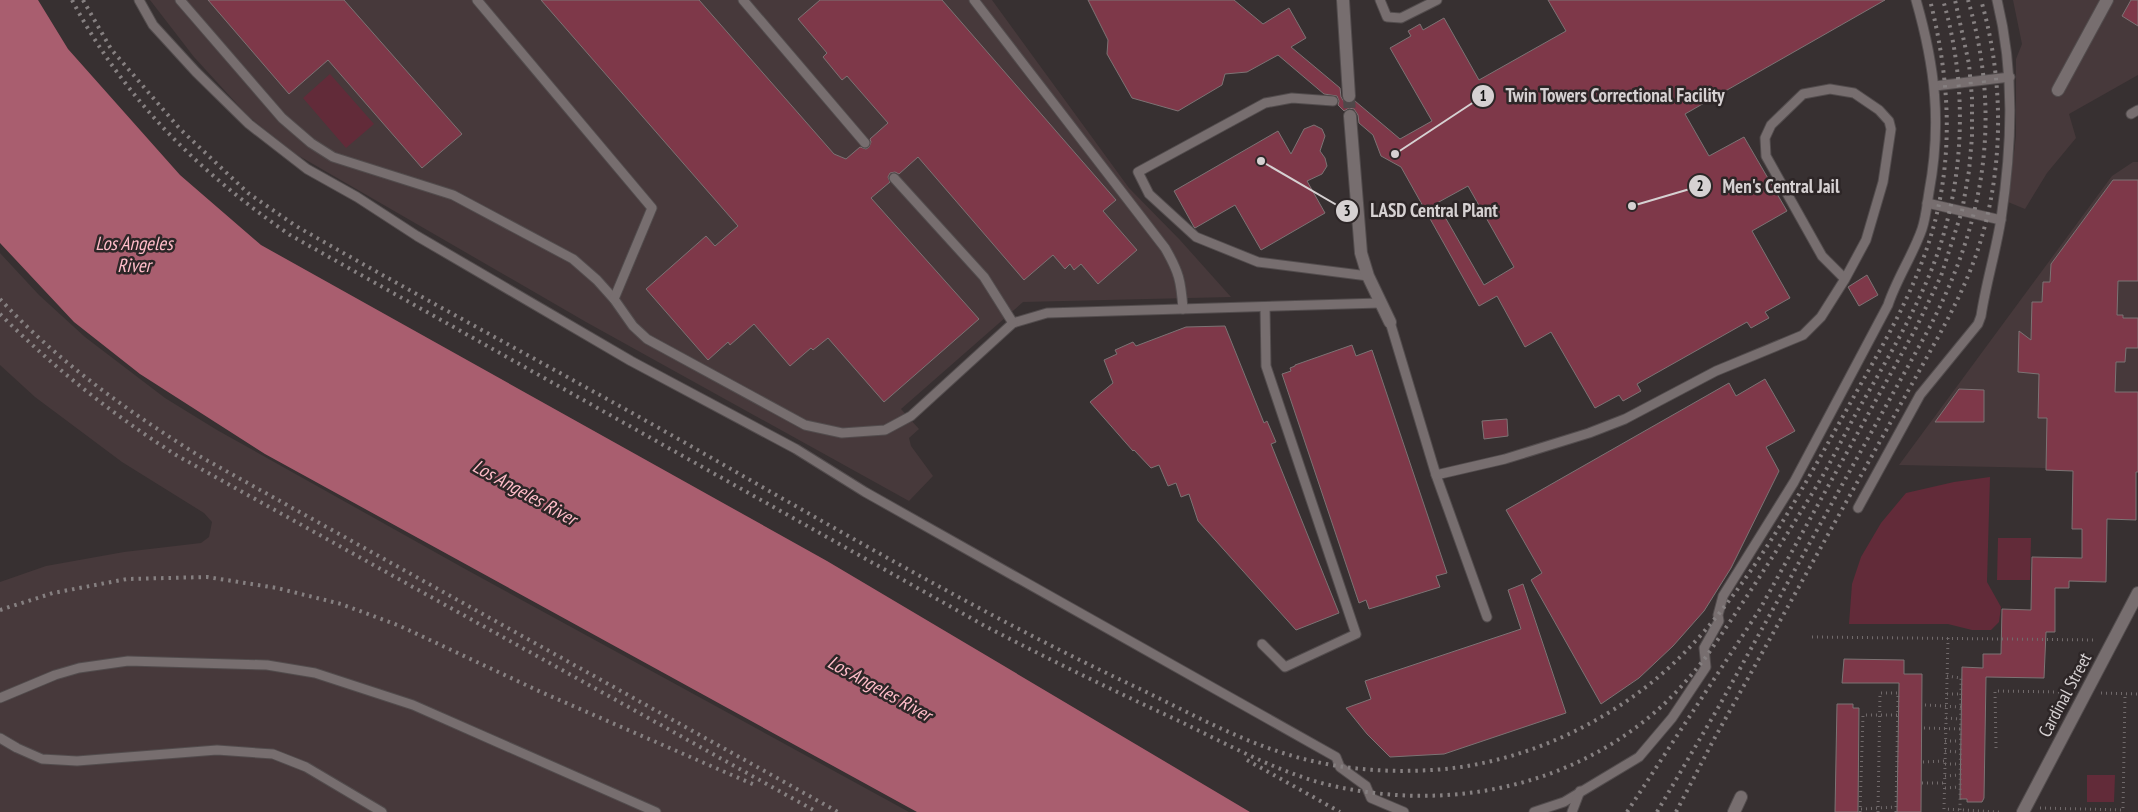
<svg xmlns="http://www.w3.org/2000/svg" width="2138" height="812" font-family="'PT Sans Narrow',sans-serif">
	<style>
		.built { fill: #47393b }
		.green { fill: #622b39 }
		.water { fill: #a95e6f }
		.building { fill: #7e3849; stroke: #7c7374; fill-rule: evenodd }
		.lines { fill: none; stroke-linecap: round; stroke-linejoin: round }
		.minor-tunnel { stroke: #4f4849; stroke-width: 12; stroke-dasharray: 12 6; stroke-linecap: butt }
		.service-casing { stroke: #524c4d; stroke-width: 11 }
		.minor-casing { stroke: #524c4d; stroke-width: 14 }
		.path { stroke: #716a6b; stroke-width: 3; stroke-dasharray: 1 4; stroke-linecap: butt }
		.service { stroke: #776e6f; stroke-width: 9 }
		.minor { stroke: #776e6f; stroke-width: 12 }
		.rail { stroke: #868081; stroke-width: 4; stroke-dasharray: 2.5 5; stroke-linecap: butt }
		.labels { text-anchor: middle; stroke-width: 5; stroke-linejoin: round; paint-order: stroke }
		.street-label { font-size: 18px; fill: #d6d1d2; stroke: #2d2627 }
		.water-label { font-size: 19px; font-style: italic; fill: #ffbdc9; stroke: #2d2627 }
		.leader { fill: none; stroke: #d6d1d2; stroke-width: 2 }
		.callout-dot { fill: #d6d1d2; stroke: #2d2627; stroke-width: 2 }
		.mark-label { font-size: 15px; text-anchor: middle; font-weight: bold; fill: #111 }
		.callout-label { font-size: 19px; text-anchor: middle; font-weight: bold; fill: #d6d1d2; stroke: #2d2627; stroke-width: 5; stroke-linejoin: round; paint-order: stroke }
	</style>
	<rect width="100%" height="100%" fill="#373031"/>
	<g class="built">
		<path d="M 150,0 L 992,0 L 1129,188 L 1180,240 L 1231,297 L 1023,302 L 901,409 L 919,429 L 909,438 L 911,446 L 933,476 L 909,501 L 586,322 L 294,153 L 247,115 L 194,57 Z"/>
		<path d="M 2013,0 L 2138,0 L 2138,75 L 2069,114 L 2076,138 L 2047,173 L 2025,209 L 2008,202 L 2016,136 L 2016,59 L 2022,44 Z"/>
		<path d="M 2133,162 L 2138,162 L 2138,470 L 1899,465 L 2112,176 Z"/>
		<path d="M 0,253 L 39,295 L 85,337 L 165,398 L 217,430 L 467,570 L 909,812 L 0,812 L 0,582 L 46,566 L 124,552 L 201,543 L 209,537 L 212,522 L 204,513 L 122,462 L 35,397 L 0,365 Z"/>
	</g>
	<g class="green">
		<path d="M 330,74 L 374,124 L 346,148 L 303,98 Z"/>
		<path d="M 1990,477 L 1987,582 L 2001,607 L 1999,622 L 1991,630 L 1972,630 L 1948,624 L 1849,624 L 1852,584 L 1861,557 L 1881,523 L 1906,493 L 1954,482 Z"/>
		<path d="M 1998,538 L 2031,538 L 2030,580 L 1997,580 Z"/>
		<path d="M 2087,775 L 2115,775 L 2114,802 L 2087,802 Z"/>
	</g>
	<path class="water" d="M 0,0 L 38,0 L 68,49 L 180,175 L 261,245 L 827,561 L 1250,812 L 917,812 L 265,454 L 140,374 L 74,322 L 0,243 Z"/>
	<g class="building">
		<path d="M 208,0 L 344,0 L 462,134 L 422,168 L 328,60 L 289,94 Z"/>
		<path d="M 541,0 L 699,0 L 834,154 L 846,159 L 860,147 L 866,149 L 869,147 L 871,142 L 870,139 L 888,123 L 847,76 L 842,80 L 823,57 L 827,53 L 798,19 L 820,0 L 942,0 L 1116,200 L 1103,211 L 1137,250 L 1098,284 L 1081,264 L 1074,270 L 1070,264 L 1065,269 L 1053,255 L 1024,280 L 918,157 L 899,174 L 895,172 L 890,173 L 888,177 L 890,182 L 871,198 L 979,319 L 884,402 L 828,338 L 813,350 L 811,348 L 790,366 L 754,324 L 730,345 L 728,342 L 708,360 L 646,289 L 706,236 L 715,246 L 738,226 Z"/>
		<path d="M 1088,0 L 1234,0 L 1263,24 L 1289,8 L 1306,38 L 1291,47 L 1340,88 L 1341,97 L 1345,103 L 1350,104 L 1355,101 L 1400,139 L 1432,121 L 1390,48 L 1411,36 L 1408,31 L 1420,24 L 1423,30 L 1444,18 L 1479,80 L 1566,31 L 1548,0 L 1885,0 L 1685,114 L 1709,156 L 1744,137 L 1787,211 L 1752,231 L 1790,298 L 1765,312 L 1769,318 L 1751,328 L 1747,322 L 1637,384 L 1641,391 L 1623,401 L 1619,395 L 1595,408 L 1551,332 L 1525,347 L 1497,296 L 1479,306 L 1401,167 L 1381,156 L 1373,135 L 1359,123 L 1358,115 L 1354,109 L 1349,108 L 1344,111 L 1338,105 L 1339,101 L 1337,96 L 1324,94 L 1278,55 L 1247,72 L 1225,74 L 1222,85 L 1178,111 L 1132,98 L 1107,54 L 1108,40 ZM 1468,186 L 1514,267 L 1484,285 L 1437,203 Z"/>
		<path d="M 2131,0 L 2138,0 L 2138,26 L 2122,16 Z"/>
		<path d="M 1314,125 L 1322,129 L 1325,136 L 1320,151 L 1325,158 L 1327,166 L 1322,174 L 1307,181 L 1325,213 L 1261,250 L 1235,205 L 1195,228 L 1194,227 L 1174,191 L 1278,131 L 1291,154 L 1304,129 Z"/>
		<path d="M 2113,180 L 2138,180 L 2138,281 L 2118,281 L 2117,315 L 2123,315 L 2123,318 L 2138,318 L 2138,348 L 2126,348 L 2125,362 L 2116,362 L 2115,392 L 2138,392 L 2138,472 L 2136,472 L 2136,520 L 2107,519 L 2106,582 L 2069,581 L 2069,588 L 2055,588 L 2055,632 L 2046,632 L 2044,678 L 1986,677 L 1984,798 L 1982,802 L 1967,802 L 1967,799 L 1960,799 L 1962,667 L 1983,668 L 1983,654 L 2001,654 L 2002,609 L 2031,610 L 2032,557 L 2082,558 L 2082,529 L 2072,529 L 2073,471 L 2046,470 L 2047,418 L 2038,418 L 2039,374 L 2018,372 L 2019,331 L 2031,340 L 2032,302 L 2042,302 L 2043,282 L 2050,282 L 2051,264 Z"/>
		<path d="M 1867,275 L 1878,295 L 1859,306 L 1848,287 Z"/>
		<path d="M 1225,326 L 1264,423 L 1267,421 L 1276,442 L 1271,444 L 1339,613 L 1296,630 L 1198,521 L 1189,494 L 1181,497 L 1176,483 L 1168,486 L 1159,465 L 1151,468 L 1134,450 L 1133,451 L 1090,402 L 1113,383 L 1104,360 L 1117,354 L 1115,350 L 1133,342 L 1136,346 L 1186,327 Z"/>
		<path d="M 1352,345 L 1356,356 L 1372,350 L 1447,573 L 1436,576 L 1440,587 L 1369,609 L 1366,600 L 1359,603 L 1282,374 L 1291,371 L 1290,368 L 1295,366 L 1295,365 Z"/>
		<path d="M 1765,379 L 1795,431 L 1766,447 L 1779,471 L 1731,568 L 1704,611 L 1673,646 L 1639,678 L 1601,704 L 1531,580 L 1542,573 L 1506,510 L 1729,383 L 1736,396 Z"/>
		<path d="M 1959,389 L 1984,390 L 1984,422 L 1935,422 Z"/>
		<path d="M 1507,419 L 1508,436 L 1484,439 L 1482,421 Z"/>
		<path d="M 1523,584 L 1566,713 L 1444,754 L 1390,757 L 1367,734 L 1346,708 L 1371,699 L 1365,681 L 1521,629 L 1508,590 Z"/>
		<path d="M 1844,659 L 1904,660 L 1904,674 L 1922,674 L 1921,812 L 1897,812 L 1899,683 L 1842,683 Z"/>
		<path d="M 1837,704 L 1853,704 L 1853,708 L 1859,708 L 1858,812 L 1835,812 Z"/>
	</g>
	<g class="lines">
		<path class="minor-tunnel" d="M 1349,96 L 1350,116"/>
		<g class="service-casing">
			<g id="service">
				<path d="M 139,0 L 153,25 L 196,72 L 249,124 L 307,169 L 357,197 L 417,236 L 631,361 L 796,449 L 865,492 L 1336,757 L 1340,767 L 1366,786 L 1371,798 L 1404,812"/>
				<path d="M 180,0 L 282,118 L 311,143 L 333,157 L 453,195 L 573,259 L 597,280 L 614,299 L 633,326 L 647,339 L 805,425 L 842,433 L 885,430 L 911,416 L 1013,323 L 1047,313 L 1380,303"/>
				<path d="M 477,0 L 652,208 L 614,299"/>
				<path d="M 743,0 L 865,143"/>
				<path d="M 974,0 L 1165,248 C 1179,272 1181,281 1183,309"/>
				<path d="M 1380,0 L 1387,17 L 1401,18 L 1437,0"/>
				<path d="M 1935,86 L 2010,77"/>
				<path d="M 1333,101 L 1292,98 L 1265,103 L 1138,172 L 1149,194 L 1196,237 L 1258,262 L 1368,276"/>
				<path d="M 2131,114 L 2138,110"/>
				<path d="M 894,178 L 984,277 L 1013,323"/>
				<path d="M 1927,203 L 2001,220"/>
				<path d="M 1390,322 L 1436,475 L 1487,617"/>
				<path d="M 1436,475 L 1505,459 L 1589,433 L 1625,419 L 1716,371 L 1803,335 L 1821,317 L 1845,279 L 1866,240 L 1883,182 L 1891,129 L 1889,121 L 1879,110 L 1854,93 L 1830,89 L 1803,94 L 1771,125 L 1765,138 L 1766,156 L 1822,256 L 1845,279"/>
				<path d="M 1858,508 L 1920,395 L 1978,324 L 1981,316 C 1986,283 1996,251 2001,219 C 2012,146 2015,73 1997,0"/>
				<path d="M 1262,644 L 1285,667 L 1356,634 L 1266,366 L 1265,307"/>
				<path d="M 0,698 L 55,675 L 79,668 L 128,661 L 267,665 L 315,673 L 413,705 L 656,812"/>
				<path d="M 0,738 L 17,748 L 42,759 L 77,761 L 217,750 L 273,754 L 306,767 L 382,812"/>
				<path d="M 1534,812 L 1564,802 L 1639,757 L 1672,718 L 1706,667 L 1704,648 L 1719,621 L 1718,615 L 1723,596 L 1794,482 L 1888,305 C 1897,278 1913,255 1922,229 C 1926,217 1927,204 1929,192 C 1942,123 1935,66 1916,0"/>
				<path d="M 1572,812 L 1580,791"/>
			</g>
		</g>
		<g class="minor-casing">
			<g id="minor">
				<path d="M 1343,0 L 1349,96"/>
				<path d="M 2058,90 L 2107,0"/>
				<path d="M 1350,116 L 1361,253 L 1368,276 L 1390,322"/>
				<path d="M 1734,812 L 1741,797"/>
				<path d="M 2023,812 L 2138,593"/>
			</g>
		</g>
		<g class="path">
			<path d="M 1812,637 L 2097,640"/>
			<path d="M 1948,638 L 1944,809 L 1999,812"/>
			<path d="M 1947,676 L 1961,678 L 1960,810"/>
			<path d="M 2101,693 L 2138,694"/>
			<path d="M 1947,694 L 1961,694"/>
			<path d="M 1925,705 L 1961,707"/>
			<path d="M 1946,718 L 1961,719"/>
			<path d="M 1924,728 L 1961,729"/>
			<path d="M 1945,741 L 1960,741"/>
			<path d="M 1996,748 L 1995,691 L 2061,692"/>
			<path d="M 1945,751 L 1960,752"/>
			<path d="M 1923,762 L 1945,761"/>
			<path d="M 1945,764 L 1960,764"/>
			<path d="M 1945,776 L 1960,775"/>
			<path d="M 1922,783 L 1945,783"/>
			<path d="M 1945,788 L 1960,787"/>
			<path d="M 2040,808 L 2123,810 L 2125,694"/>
			<path d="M 1861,809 L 1896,807"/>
			<path d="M 1860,812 L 1863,715 L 1898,715"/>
			<path d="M 1878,812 L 1880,693 L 1898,693 L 1896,812"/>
		</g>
		<use href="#service" class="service"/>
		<use href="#minor" class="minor"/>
		<g class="rail">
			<path d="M 72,0 C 124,99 199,172 290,235 L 985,626 C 1048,659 1112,690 1177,720 C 1225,743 1273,770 1325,784 C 1439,812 1563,791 1654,713 C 1673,697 1690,677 1706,657 C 1743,603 1779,548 1813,492 C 1828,468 1840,443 1853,419 C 1880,371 1910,323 1931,271 C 1965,186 1969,88 1943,0"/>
			<path d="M 83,0 L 111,49 L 180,129 L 248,193 L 296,226 C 442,310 591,388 736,472 C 869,548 1001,624 1140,689 C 1194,715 1249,746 1308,760 C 1353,771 1399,773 1445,769 C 1534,760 1625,715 1687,650 C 1732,604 1774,538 1806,482 C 1825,449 1843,416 1862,382 C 1894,326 1926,268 1939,204 C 1953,135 1947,68 1930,0"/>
			<path d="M 0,299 C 58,362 129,412 201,457 L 838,812"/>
			<path d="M 0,314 C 54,368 112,414 176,455 L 817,812"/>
			<path d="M 0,610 L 53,593 L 127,579 L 207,577 L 277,588 L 341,604 L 400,626 L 541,692 L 757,786"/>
			<path d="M 1247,760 L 1340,812"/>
			<path d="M 1627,812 L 1760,609 L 1916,328 L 1941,276 L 1962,211 L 1969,171 L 1972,137 L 1972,98 L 1969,64 L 1955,0"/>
			<path d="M 1657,812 L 1718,708 L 1926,334 C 1984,226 2003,119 1968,0"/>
			<path d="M 1676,812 L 1713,741 L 1937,339 C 1950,315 1962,292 1972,266 C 2004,183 2006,86 1981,0"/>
		</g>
	</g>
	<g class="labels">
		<g class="street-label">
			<text transform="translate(2065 695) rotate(-62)" y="6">Cardinal Street</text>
		</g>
		<g class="water-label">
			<text x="134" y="250">Los Angeles<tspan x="134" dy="22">River</tspan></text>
			<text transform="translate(525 492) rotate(29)" y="7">Los Angeles River</text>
			<text transform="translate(880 688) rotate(29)" y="7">Los Angeles River</text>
		</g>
	</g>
	<path class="leader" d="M1395 154L1483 96M1632 206L1700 186M1261 161L1347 211"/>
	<g class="callout-dot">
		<circle cx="1395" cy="154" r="5"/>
		<circle cx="1632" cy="206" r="5"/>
		<circle cx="1261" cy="161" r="5"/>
		<circle cx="1483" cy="96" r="12"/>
		<circle cx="1700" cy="186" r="12"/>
		<circle cx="1347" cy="211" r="12"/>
	</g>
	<g class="mark-label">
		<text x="1483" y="101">1</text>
		<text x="1700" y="191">2</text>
		<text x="1347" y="216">3</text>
	</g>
	<g class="callout-label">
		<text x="1615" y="102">Twin Towers Correctional Facility</text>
		<text x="1781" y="193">Men's Central Jail</text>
		<text x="1434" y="217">LASD Central Plant</text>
	</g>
</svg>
